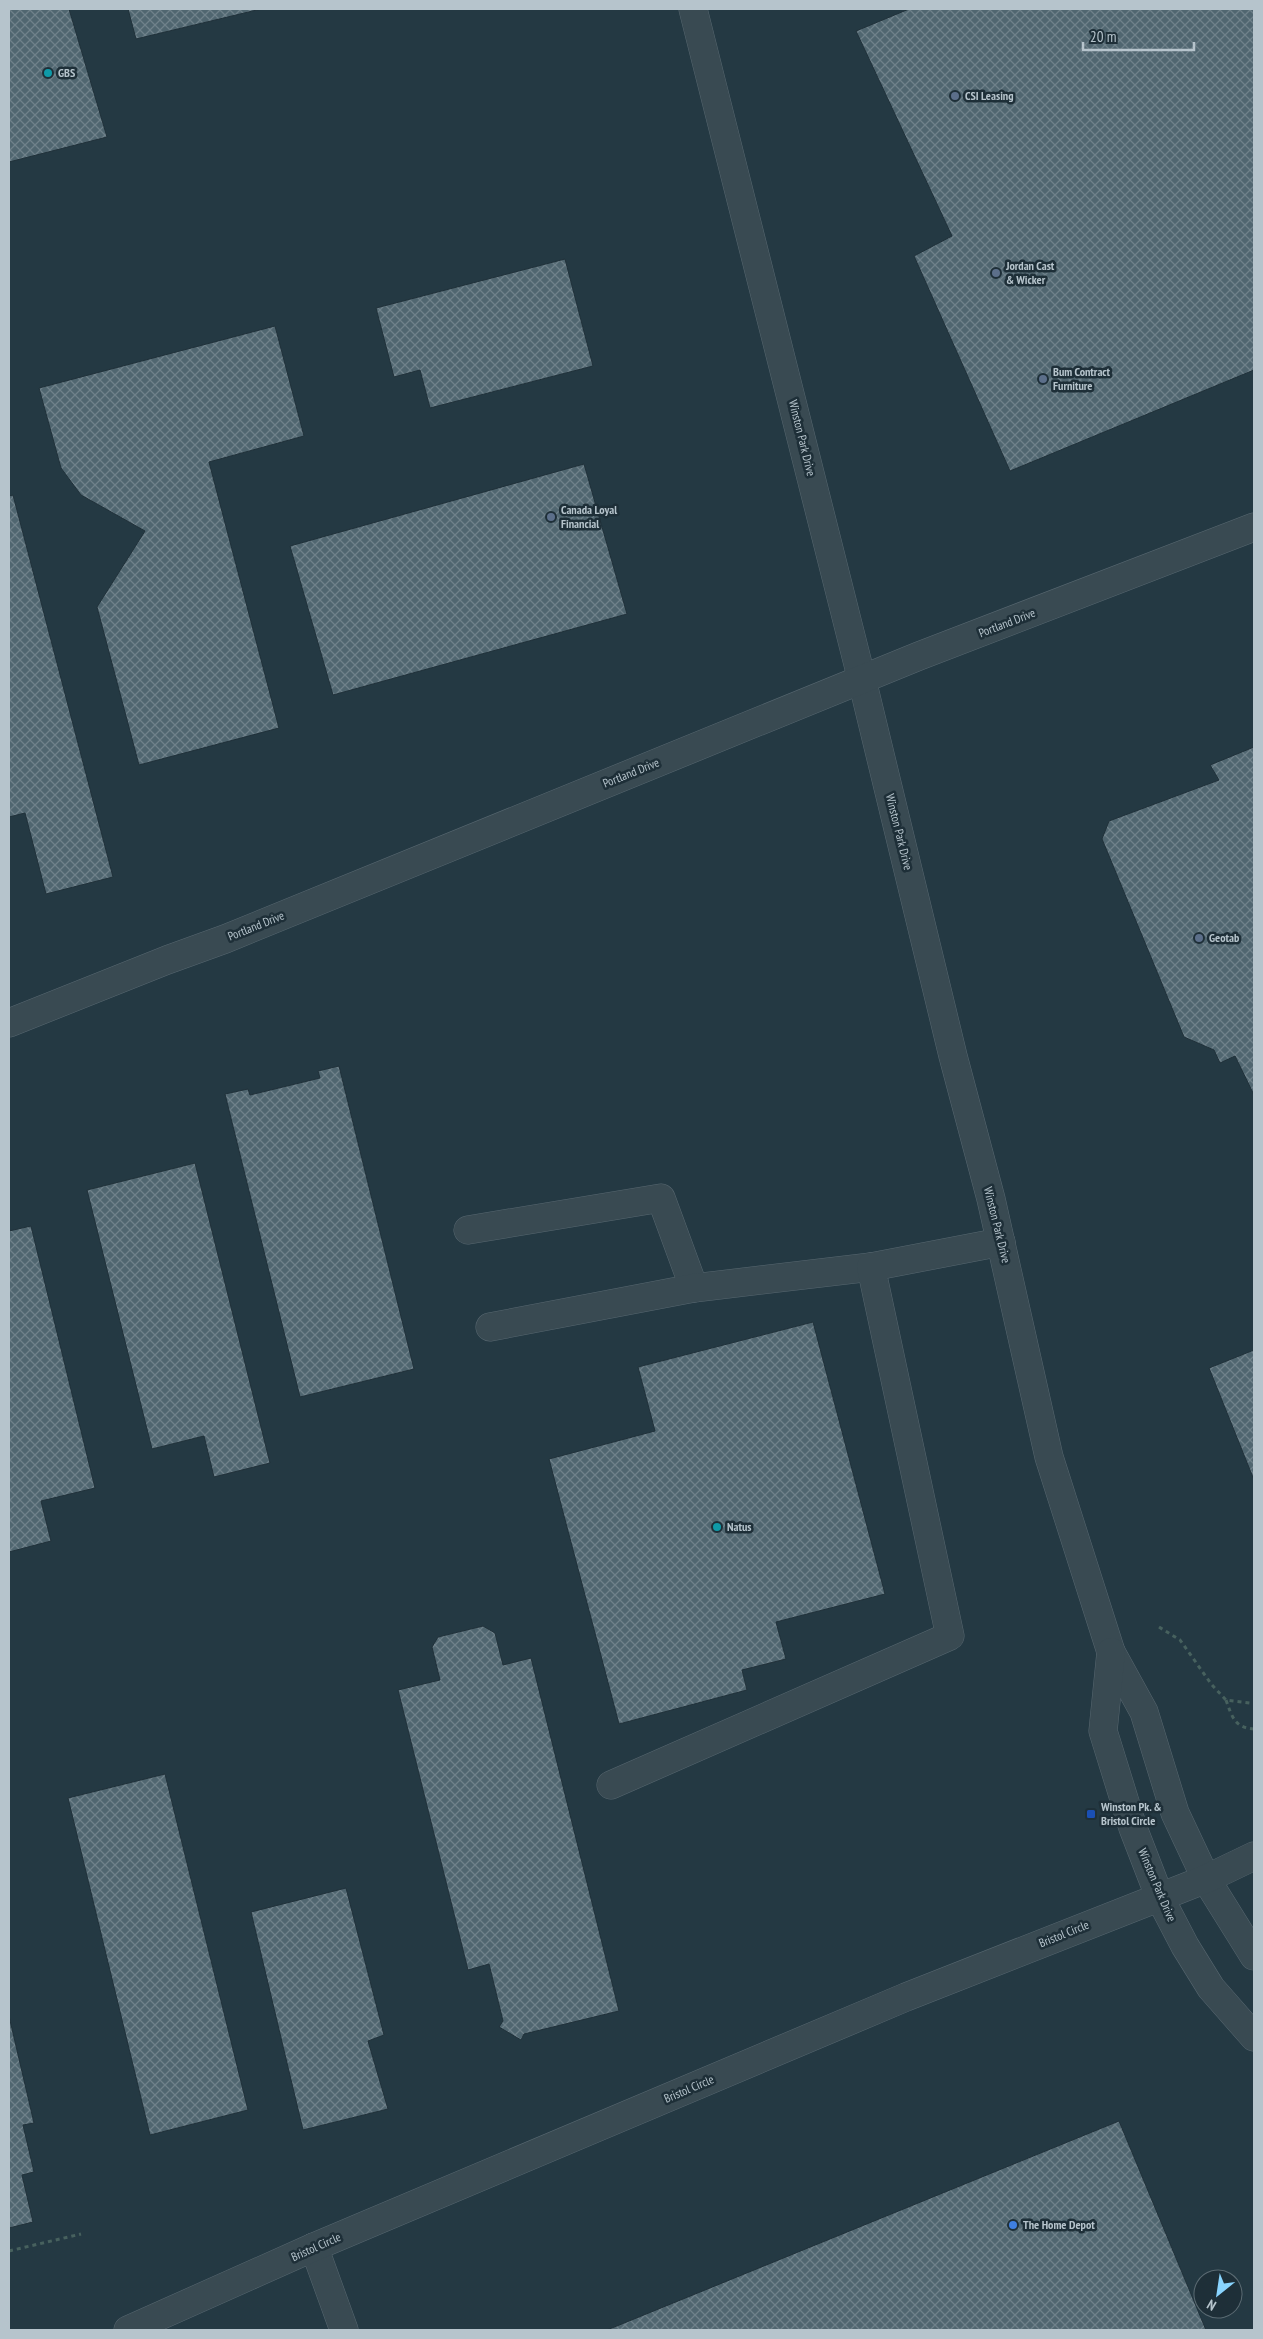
<svg xmlns="http://www.w3.org/2000/svg" width="1263" height="2339" font-family="'PT Sans Narrow',sans-serif">
	<style>
		.building { fill: url(#building-cross-hatch); stroke: #20313a }
		.lines { fill: none; stroke-linecap: round; stroke-linejoin: round }
		.minor-casing { stroke: #576770; stroke-width: 29 }
		.path { stroke: #47615e; stroke-width: 3; stroke-dasharray: 4 4; stroke-linecap: butt }
		.minor { stroke: #394a52; stroke-width: 28 }
		.culture-dot { fill: #0f9aa8; stroke: #1e2f38; stroke-width: 2 }
		.service-dot { fill: #5c6f8a; stroke: #1e2f38; stroke-width: 2 }
		.transit-dot { fill: #1a4fb4; stroke: #1e2f38; stroke-width: 2 }
		.shop-dot { fill: #3f7fe0; stroke: #1e2f38; stroke-width: 2 }
		.labels { text-anchor: middle; stroke-width: 5; stroke-linejoin: round; paint-order: stroke }
		.poi-label { font-size: 12px; font-weight: bold; fill: #b6c4cc; stroke: #1e2f38; text-anchor: start }
		.street-label { font-size: 12px; fill: #b6c4cc; stroke: #1e2f38 }
	</style>
	<defs>
		<pattern id="building-cross-hatch" width="8" height="8" patternUnits="userSpaceOnUse" patternTransform="scale(1.25)"><rect width="8" height="8" fill="#506670"/><path d="M0 0l8 8M0 8l8-8" fill="none" stroke="#6f818a"/></pattern>
	</defs>
	<rect width="100%" height="100%" fill="#243943"/>
	<g class="building">
		<path d="M 9,9 L 69,9 L 107,137 L 9,162 Z"/>
		<path d="M 128,9 L 261,9 L 136,39 Z"/>
		<path d="M 909,9 L 1254,9 L 1254,370 L 1010,471 L 914,256 L 952,236 L 856,31 Z"/>
		<path d="M 565,259 L 593,366 L 430,408 L 420,370 L 394,377 L 376,308 Z"/>
		<path d="M 275,326 L 304,436 L 209,462 L 279,728 L 139,765 L 97,607 L 145,531 L 81,495 L 61,468 L 39,388 Z"/>
		<path d="M 584,464 L 627,614 L 333,695 L 290,546 Z"/>
		<path d="M 13,495 L 113,877 L 46,894 L 25,813 L 9,817 L 9,496 Z"/>
		<path d="M 1254,747 L 1254,1095 L 1235,1056 L 1220,1063 L 1214,1050 L 1184,1037 L 1102,839 L 1109,821 L 1219,780 L 1210,765 Z"/>
		<path d="M 339,1066 L 414,1369 L 300,1397 L 225,1094 L 248,1089 L 250,1095 L 320,1078 L 318,1071 Z"/>
		<path d="M 195,1163 L 270,1463 L 214,1477 L 204,1436 L 152,1449 L 87,1190 Z"/>
		<path d="M 31,1226 L 95,1488 L 41,1501 L 51,1541 L 9,1552 L 9,1231 Z"/>
		<path d="M 813,1322 L 885,1594 L 776,1622 L 786,1659 L 742,1670 L 747,1690 L 619,1724 L 549,1459 L 655,1431 L 638,1367 Z"/>
		<path d="M 1254,1350 L 1254,1480 L 1209,1368 Z"/>
		<path d="M 483,1626 L 495,1633 L 503,1665 L 531,1658 L 619,2011 L 524,2034 L 521,2040 L 499,2027 L 503,2021 L 489,1964 L 468,1970 L 398,1690 L 440,1680 L 432,1647 L 438,1637 Z"/>
		<path d="M 165,1774 L 248,2110 L 150,2135 L 68,1798 Z"/>
		<path d="M 346,1888 L 384,2035 L 368,2041 L 388,2109 L 303,2130 L 251,1912 Z"/>
		<path d="M 9,2016 L 34,2123 L 23,2125 L 34,2172 L 22,2175 L 33,2222 L 9,2228 Z"/>
		<path d="M 1119,2121 L 1206,2330 L 607,2330 Z"/>
	</g>
	<g class="lines">
		<g class="minor-casing">
			<g id="minor">
				<path d="M 693,9 L 862,680 L 953,1056 L 991,1199 L 1049,1457 L 1111,1652 L 1144,1712 L 1175,1813 L 1206,1879 L 1254,1956"/>
				<path d="M 9,1023 L 167,960 L 225,939 L 919,656 L 1254,527"/>
				<path d="M 468,1230 L 661,1198 L 694,1288"/>
				<path d="M 490,1327 L 694,1288 L 871,1267"/>
				<path d="M 1111,1652 L 1103,1731 L 1133,1828 L 1160,1898 L 1185,1946 L 1211,1988 L 1254,2037"/>
				<path d="M 611,1785 L 950,1636 L 871,1267 L 1001,1242"/>
				<path d="M 314,2247 L 344,2330"/>
				<path d="M 128,2330 L 314,2247 L 906,1997 L 1206,1879 L 1254,1856"/>
			</g>
		</g>
		<g class="path">
			<path d="M 1159,1627 L 1180,1640 L 1212,1685 L 1226,1700 L 1250,1703"/>
			<path d="M 1226,1700 C 1232,1717 1235,1728 1254,1729"/>
			<path d="M 9,2251 L 81,2234"/>
		</g>
		<use href="#minor" class="minor"/>
	</g>
	<g class="culture-dot">
		<circle cx="48" cy="73" r="5"/>
		<circle cx="717" cy="1527" r="5"/>
	</g>
	<g class="service-dot">
		<circle cx="955" cy="96" r="5"/>
		<circle cx="996" cy="273" r="5"/>
		<circle cx="1043" cy="379" r="5"/>
		<circle cx="551" cy="517" r="5"/>
		<circle cx="1199" cy="938" r="5"/>
	</g>
	<rect class="transit-dot" x="1086" y="1809" width="10" height="10" rx="2.5"/>
	<circle class="shop-dot" cx="1013" cy="2225" r="5"/>
	<g class="labels">
		<g class="poi-label">
			<text x="58" y="77">GBS</text>
			<text x="965" y="100">CSI Leasing</text>
			<text x="1006" y="270">Jordan Cast<tspan x="1006" dy="14">&amp; Wicker</tspan></text>
			<text x="1053" y="376">Bum Contract<tspan x="1053" dy="14">Furniture</tspan></text>
			<text x="561" y="514">Canada Loyal<tspan x="561" dy="14">Financial</tspan></text>
			<text x="1209" y="942">Geotab</text>
			<text x="727" y="1531">Natus</text>
			<text x="1101" y="1811">Winston Pk. &amp;<tspan x="1101" dy="14">Bristol Circle</tspan></text>
			<text x="1023" y="2229">The Home Depot</text>
		</g>
		<g class="street-label">
			<text transform="translate(802 438) rotate(76)" y="4">Winston Park Drive</text>
			<text transform="translate(1007 623) rotate(-21)" y="4">Portland Drive</text>
			<text transform="translate(631 773) rotate(-22)" y="4">Portland Drive</text>
			<text transform="translate(899 832) rotate(76)" y="4">Winston Park Drive</text>
			<text transform="translate(256 926) rotate(-22)" y="4">Portland Drive</text>
			<text transform="translate(997 1225) rotate(76)" y="4">Winston Park Drive</text>
			<text transform="translate(1157 1885) rotate(67)" y="4">Winston Park Drive</text>
			<text transform="translate(1064 1934) rotate(-22)" y="4">Bristol Circle</text>
			<text transform="translate(689 2089) rotate(-23)" y="4">Bristol Circle</text>
			<text transform="translate(316 2247) rotate(-24)" y="4">Bristol Circle</text>
		</g>
	</g>
	<rect width="1263" height="2339" fill="none" stroke="#b6c4cc" stroke-width="20"/>
	<g transform="translate(1218 2294) rotate(210)"><circle r="24" fill="#1e2f38" stroke="#5b6b73"/>
	<path d="M0-4L9 19L0 12L-9 19Z" fill="#89d4fe"/>
	<text y="-8" font-size="14" font-weight="bold" text-anchor="middle" fill="#b6c4cc">N</text>
	</g>
	<path d="M1083 42v8h111v-8" fill="none" stroke="#b6c4cc" stroke-width="2.5"/>
	<text x="1090" y="42" font-size="15" fill="#b6c4cc" stroke="#1e2f38" stroke-width="4" paint-order="stroke">20 m</text>
</svg>
